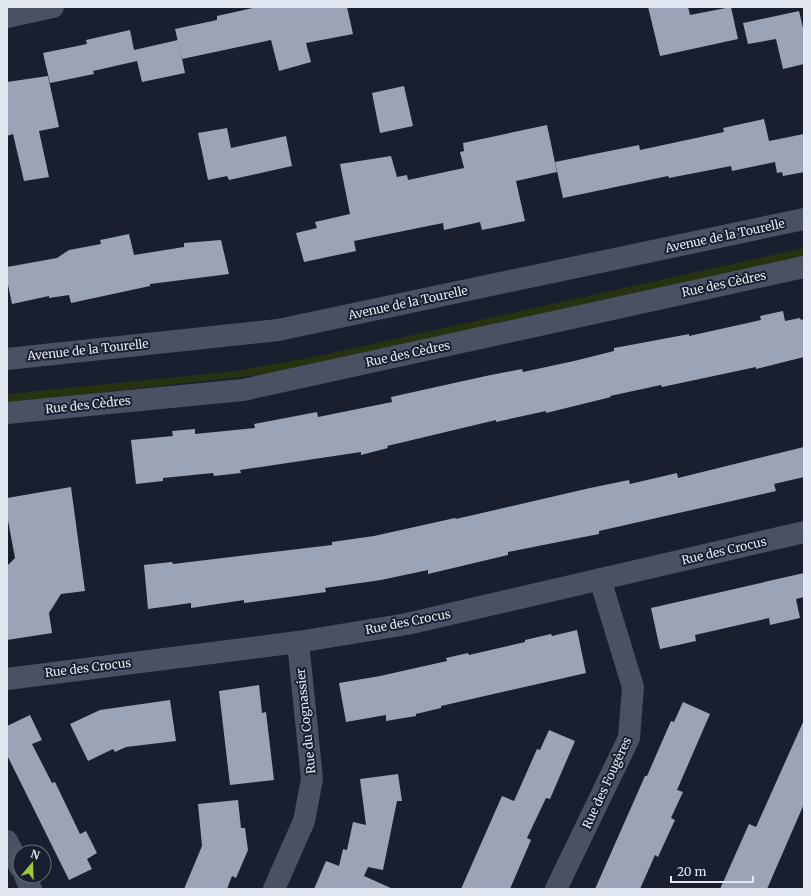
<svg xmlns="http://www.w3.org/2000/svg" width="811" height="896" font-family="Merriweather,serif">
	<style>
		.green { fill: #273310 }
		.building { fill: #9ba4b7 }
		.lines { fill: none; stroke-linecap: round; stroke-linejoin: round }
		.minor { stroke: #495162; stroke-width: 22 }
		.secondary { stroke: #495162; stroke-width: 22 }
		.labels { text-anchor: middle; stroke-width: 4; stroke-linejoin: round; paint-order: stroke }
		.street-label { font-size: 12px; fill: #e2e7f1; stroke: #191f2e }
	</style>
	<rect width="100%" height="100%" fill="#191f2e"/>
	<path class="green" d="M 804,248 L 804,259 L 268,374 L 7,403 L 7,394 L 228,372 L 309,358 Z"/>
	<g class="building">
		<path d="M 257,7 L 347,7 L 353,34 L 306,43 L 311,62 L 279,71 L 271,40 L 182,59 L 175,29 L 217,20 L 217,16 Z"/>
		<path d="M 648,7 L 688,7 L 690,15 L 731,7 L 738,39 L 660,56 Z"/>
		<path d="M 799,11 L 804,32 L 804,64 L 783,69 L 776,39 L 748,44 L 743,23 Z"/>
		<path d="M 130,30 L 134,50 L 178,40 L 185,73 L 142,82 L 137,61 L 93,71 L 94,74 L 50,83 L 43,53 L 87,44 L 86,40 Z"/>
		<path d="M 48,76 L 59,127 L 39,131 L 49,177 L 24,181 L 13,134 L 7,136 L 7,82 Z"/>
		<path d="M 404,86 L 413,126 L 380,133 L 372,93 Z"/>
		<path d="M 764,119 L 769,141 L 804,134 L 804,172 L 783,176 L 782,172 L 777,173 L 775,162 L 732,171 L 731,166 L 669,178 L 668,176 L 563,198 L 555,162 L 639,145 L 640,150 L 724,132 L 723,128 Z"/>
		<path d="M 547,125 L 557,172 L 516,181 L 525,221 L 482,230 L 480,222 L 444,230 L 443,223 L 354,241 L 356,251 L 304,262 L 296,233 L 317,228 L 315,222 L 350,214 L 340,164 L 391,156 L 397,177 L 407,175 L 408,180 L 464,168 L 460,152 L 464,151 L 463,143 Z"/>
		<path d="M 227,128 L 231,148 L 286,136 L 292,166 L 229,180 L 227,176 L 208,180 L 198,133 Z"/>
		<path d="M 129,234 L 134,255 L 184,247 L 184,243 L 221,240 L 229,274 L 150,284 L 150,286 L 71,303 L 69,295 L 49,298 L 49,296 L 12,304 L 7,280 L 7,267 L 57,258 L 69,250 L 101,244 L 100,240 Z"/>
		<path d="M 783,311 L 785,321 L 800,318 L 801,320 L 804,319 L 804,357 L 756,369 L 756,367 L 662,387 L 661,385 L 610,396 L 611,397 L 546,413 L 546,411 L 496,422 L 496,420 L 387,446 L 388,448 L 361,455 L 361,452 L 240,470 L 241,473 L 214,476 L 213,473 L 163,478 L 163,481 L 136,484 L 131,440 L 173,436 L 172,431 L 195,429 L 195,434 L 255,428 L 254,424 L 317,412 L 318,417 L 392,402 L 391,397 L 486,376 L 522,369 L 523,372 L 574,361 L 614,351 L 614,348 L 625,346 L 689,334 L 689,336 L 761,320 L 760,316 Z"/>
		<path d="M 804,447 L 804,477 L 774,484 L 776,491 L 599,531 L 599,534 L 508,552 L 508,555 L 428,574 L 428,570 L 381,580 L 325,588 L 326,592 L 244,603 L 244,600 L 191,608 L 191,603 L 148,609 L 144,565 L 172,562 L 173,564 L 332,545 L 332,542 L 374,536 L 455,518 L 456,519 L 590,488 L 629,480 L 630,484 L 677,473 L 678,478 Z"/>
		<path d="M 71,487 L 85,591 L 61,594 L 49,613 L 52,633 L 7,640 L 7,566 L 15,558 L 7,515 L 7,498 Z"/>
		<path d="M 804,573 L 804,597 L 796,599 L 800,618 L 770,625 L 769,618 L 695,635 L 696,641 L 660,649 L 651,608 Z"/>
		<path d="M 577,630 L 586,673 L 441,706 L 441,708 L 416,714 L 416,716 L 386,721 L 386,715 L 346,722 L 339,683 L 380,676 L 447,661 L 446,658 L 468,653 L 469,655 L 525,642 L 525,640 L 551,634 L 552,636 Z"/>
		<path d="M 259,685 L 262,713 L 266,712 L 274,780 L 230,785 L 219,691 Z"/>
		<path d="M 170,700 L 176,741 L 126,747 L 115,752 L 113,749 L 88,761 L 70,724 L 100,710 Z"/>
		<path d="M 683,702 L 710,714 L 677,790 L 683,792 L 671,818 L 675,820 L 658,857 L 655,855 L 640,889 L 595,889 L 645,776 L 647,776 L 671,721 L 674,722 Z"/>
		<path d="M 30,715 L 42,740 L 32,744 L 52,783 L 55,782 L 80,834 L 86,831 L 97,853 L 87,859 L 92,869 L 69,880 L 7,755 L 7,726 Z"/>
		<path d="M 804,720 L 804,804 L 767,889 L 720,889 L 749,824 L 756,827 Z"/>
		<path d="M 549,730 L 575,741 L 550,799 L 546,798 L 527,838 L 531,840 L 510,889 L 461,889 L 502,796 L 514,801 L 537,749 L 540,750 Z"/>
		<path d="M 398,774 L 402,801 L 397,801 L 383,870 L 368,867 L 364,876 L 393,889 L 314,889 L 326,861 L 339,866 L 343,849 L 347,850 L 353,822 L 366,825 L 360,779 Z"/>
		<path d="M 238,800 L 241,828 L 245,828 L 248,850 L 236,878 L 232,876 L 227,889 L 184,889 L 202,846 L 198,804 Z"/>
	</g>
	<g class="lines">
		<g class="minor">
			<path d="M 7,17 L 53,7"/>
			<path d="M 7,413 L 243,390 L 804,267"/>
			<path d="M 7,679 L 298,642 L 407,624 L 804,532"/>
			<path d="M 7,841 L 20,867"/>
			<path d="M 25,876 L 31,889"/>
			<path d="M 274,889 L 304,821 L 312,779 L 298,642"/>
			<path d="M 556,889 L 629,738 L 633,687 L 600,579"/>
		</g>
		<path class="secondary" d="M 7,359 L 278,330 L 804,219"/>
	</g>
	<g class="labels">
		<g class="street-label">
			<text transform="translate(725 236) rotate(-12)" y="4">Avenue de la Tourelle</text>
			<text transform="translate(724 284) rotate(-12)" y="4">Rue des Cèdres</text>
			<text transform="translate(408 303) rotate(-12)" y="4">Avenue de la Tourelle</text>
			<text transform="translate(88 350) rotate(-6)" y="4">Avenue de la Tourelle</text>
			<text transform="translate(408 354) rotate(-12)" y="4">Rue des Cèdres</text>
			<text transform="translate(88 405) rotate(-6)" y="4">Rue des Cèdres</text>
			<text transform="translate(724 551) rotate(-13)" y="4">Rue des Crocus</text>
			<text transform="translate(408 622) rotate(-11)" y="4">Rue des Crocus</text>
			<text transform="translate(88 668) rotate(-7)" y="4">Rue des Crocus</text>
			<text transform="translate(306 721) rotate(-96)" y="4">Rue du Cognassier</text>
			<text transform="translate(607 783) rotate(-65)" y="4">Rue des Fougères</text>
		</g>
	</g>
	<rect width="811" height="896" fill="none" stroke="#e2e7f1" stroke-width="16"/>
	<g transform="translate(32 864) rotate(19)"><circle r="19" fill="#191f2e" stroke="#696f7c"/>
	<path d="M0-3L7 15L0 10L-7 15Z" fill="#9acb34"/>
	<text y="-6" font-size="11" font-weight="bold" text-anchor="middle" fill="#e2e7f1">N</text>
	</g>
	<path d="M671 876v6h82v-6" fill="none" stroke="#e2e7f1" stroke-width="2"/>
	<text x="677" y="876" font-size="12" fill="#e2e7f1" stroke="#191f2e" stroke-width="3" paint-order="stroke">20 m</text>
</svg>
